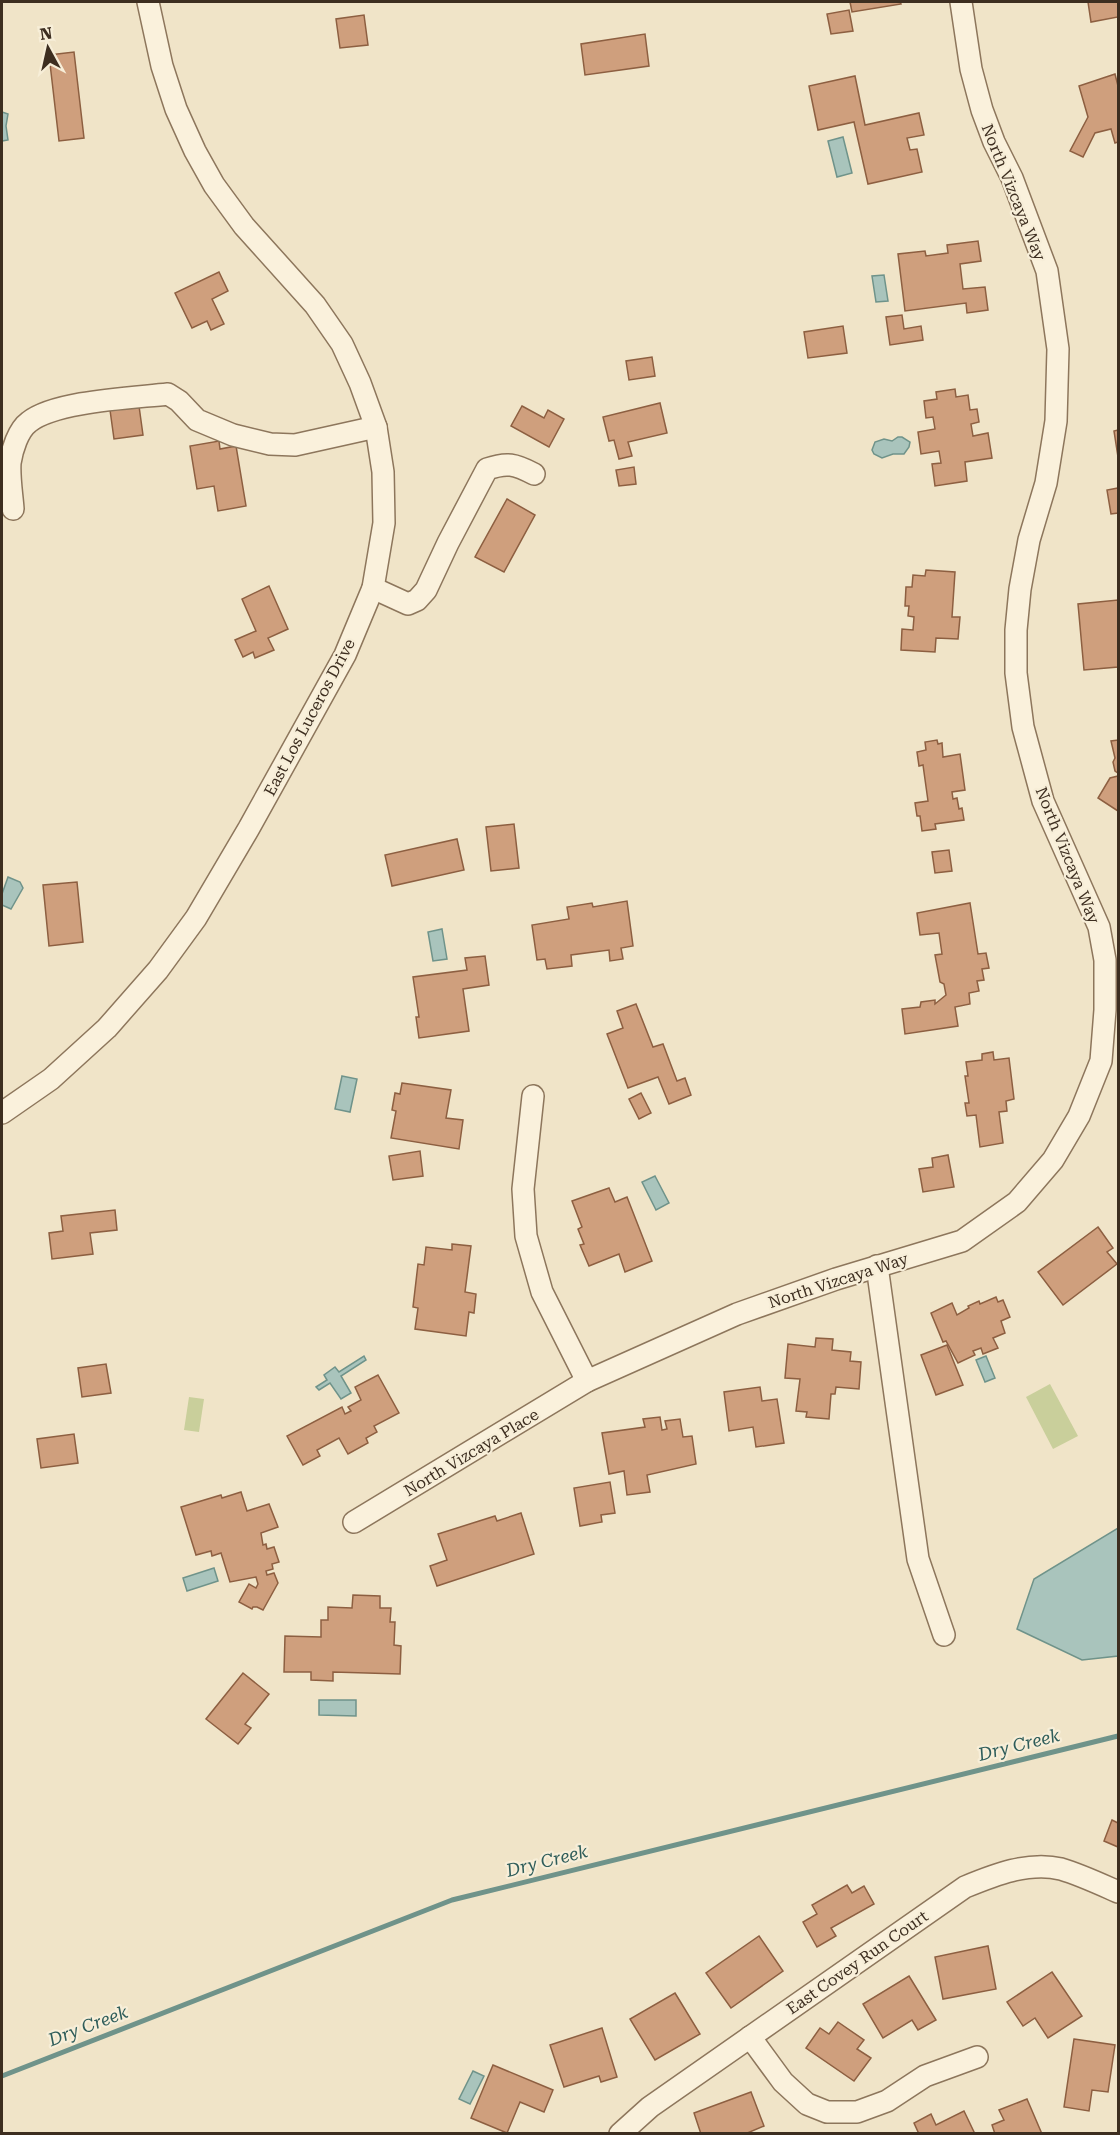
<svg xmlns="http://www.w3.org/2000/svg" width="1120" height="2135" font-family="'Roboto Serif',serif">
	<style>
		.green { fill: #c9cf9b }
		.water { fill: #a9c4bc; stroke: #6f938a; stroke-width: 1.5 }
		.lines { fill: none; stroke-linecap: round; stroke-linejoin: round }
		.stream { stroke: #6f938a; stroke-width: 5 }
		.building { fill: #cf9f7d; stroke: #8d5f41; stroke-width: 1.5 }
		.minor-casing { stroke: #8d765c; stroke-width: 24 }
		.minor { stroke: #faf1dc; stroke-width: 21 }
		.labels { text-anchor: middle; stroke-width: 4.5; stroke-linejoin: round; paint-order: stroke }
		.street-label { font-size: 16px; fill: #3d2e20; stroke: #f7eed8 }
		.water-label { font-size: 18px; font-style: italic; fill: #2f5d5a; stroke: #f7eed8 }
	</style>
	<rect width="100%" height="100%" fill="#f0e4c8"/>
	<g class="green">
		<path d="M 1050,1384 L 1078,1436 L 1053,1449 L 1026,1397 Z"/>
		<path d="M 189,1397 L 204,1399 L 199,1432 L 184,1430 Z"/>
	</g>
	<g class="water">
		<path d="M 2,112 L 8,114 L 6,126 L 8,140 L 2,141 Z"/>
		<path d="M 843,137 L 852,173 L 837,177 L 828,141 Z"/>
		<path d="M 884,275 L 888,301 L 876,302 L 872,276 Z"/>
		<path d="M 898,437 L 902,437 L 910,442 L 909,447 L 904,454 L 893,454 L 882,458 L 874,454 L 872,450 L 875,442 L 884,439 L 892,441 Z"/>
		<path d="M 8,877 L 20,882 L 23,888 L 11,909 L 2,905 L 2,894 Z"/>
		<path d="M 442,929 L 447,959 L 433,961 L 428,932 Z"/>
		<path d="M 342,1076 L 357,1079 L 350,1112 L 335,1109 Z"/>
		<path d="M 655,1176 L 669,1203 L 656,1210 L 642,1182 Z"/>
		<path d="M 364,1356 L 366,1360 L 341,1376 L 351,1393 L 341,1399 L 330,1383 L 319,1390 L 316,1387 L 327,1380 L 324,1375 L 335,1367 L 339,1372 Z"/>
		<path d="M 986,1356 L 995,1378 L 985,1382 L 976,1360 Z"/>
		<path d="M 1118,1528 L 1118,1656 L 1082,1660 L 1017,1629 L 1034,1579 Z"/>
		<path d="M 214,1568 L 218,1581 L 187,1591 L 183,1578 Z"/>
		<path d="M 319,1700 L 356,1700 L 356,1716 L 319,1715 Z"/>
		<path d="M 473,2071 L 484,2076 L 470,2104 L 459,2099 Z"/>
	</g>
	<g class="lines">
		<path class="stream" d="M 2,2076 L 452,1900 L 1118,1736"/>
	</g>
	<g class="building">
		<path d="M 850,2 L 900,2 L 901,4 L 852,12 Z"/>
		<path d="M 1088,2 L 1118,2 L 1118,17 L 1091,22 Z"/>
		<path d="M 849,10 L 853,31 L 831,34 L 827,14 Z"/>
		<path d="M 364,15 L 368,45 L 340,48 L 336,19 Z"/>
		<path d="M 645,34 L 649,66 L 585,75 L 581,44 Z"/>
		<path d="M 74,52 L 84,138 L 59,141 L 49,55 Z"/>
		<path d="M 1115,74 L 1118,86 L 1118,142 L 1115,143 L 1111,129 L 1095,133 L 1083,157 L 1070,151 L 1088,117 L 1079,86 Z"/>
		<path d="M 855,76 L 865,125 L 919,113 L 924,135 L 907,138 L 910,150 L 917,149 L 922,172 L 868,184 L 854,122 L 818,130 L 809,86 Z"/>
		<path d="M 978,241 L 981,261 L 960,264 L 963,289 L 985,287 L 988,310 L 967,313 L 966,303 L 905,311 L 898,254 L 925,251 L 926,256 L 948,253 L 947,245 Z"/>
		<path d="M 219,272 L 228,291 L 212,299 L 224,324 L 211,330 L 207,321 L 192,328 L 175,293 Z"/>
		<path d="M 902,315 L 904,329 L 921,326 L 923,340 L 890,345 L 886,317 Z"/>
		<path d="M 843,326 L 847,353 L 808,358 L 804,332 Z"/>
		<path d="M 652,357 L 655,376 L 629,380 L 626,361 Z"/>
		<path d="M 955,389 L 956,397 L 968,395 L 970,410 L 977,409 L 979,422 L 971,424 L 973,436 L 988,433 L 992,458 L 965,462 L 967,481 L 935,486 L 932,464 L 941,463 L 939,451 L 921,454 L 918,432 L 935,429 L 933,417 L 926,418 L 924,401 L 937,399 L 936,392 Z"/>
		<path d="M 660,403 L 667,433 L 628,442 L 632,456 L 619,459 L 614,440 L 609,441 L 603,417 Z"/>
		<path d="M 139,406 L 143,435 L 114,439 L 110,410 Z"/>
		<path d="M 522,406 L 544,418 L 548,410 L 564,419 L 549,447 L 511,426 Z"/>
		<path d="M 1118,430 L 1118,457 L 1114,431 Z"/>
		<path d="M 219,441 L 220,449 L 236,446 L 246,506 L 218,511 L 214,486 L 197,489 L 190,446 Z"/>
		<path d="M 634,467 L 636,484 L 619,486 L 616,470 Z"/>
		<path d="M 1118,488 L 1118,513 L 1111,514 L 1107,490 Z"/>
		<path d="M 507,499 L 535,515 L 504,572 L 475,557 Z"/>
		<path d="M 926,570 L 955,572 L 952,617 L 960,617 L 958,639 L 936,638 L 935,652 L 901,650 L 902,629 L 913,630 L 914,617 L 908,616 L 909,606 L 905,606 L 906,587 L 912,587 L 913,575 L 925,576 Z"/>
		<path d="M 269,586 L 288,629 L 268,638 L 274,650 L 255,658 L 253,652 L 243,657 L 235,640 L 256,631 L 242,599 Z"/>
		<path d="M 1118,600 L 1118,667 L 1084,670 L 1078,604 Z"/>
		<path d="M 937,740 L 938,744 L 942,743 L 943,757 L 960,754 L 965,790 L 952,792 L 953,799 L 957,798 L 959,809 L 962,808 L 964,820 L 935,824 L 936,829 L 922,831 L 920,816 L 917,816 L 915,803 L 928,801 L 923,765 L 919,766 L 917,752 L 926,750 L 925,742 Z"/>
		<path d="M 1118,740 L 1118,773 L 1115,771 L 1113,762 L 1115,758 L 1111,741 Z"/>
		<path d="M 1118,776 L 1118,811 L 1098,798 L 1110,778 Z"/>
		<path d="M 514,824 L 519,868 L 491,871 L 486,827 Z"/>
		<path d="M 457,839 L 464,870 L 392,886 L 385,855 Z"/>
		<path d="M 949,850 L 952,871 L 935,873 L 932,852 Z"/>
		<path d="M 77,882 L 83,942 L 49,946 L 43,885 Z"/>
		<path d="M 627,901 L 633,946 L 621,948 L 623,959 L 610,961 L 609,950 L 571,955 L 572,966 L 547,969 L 545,959 L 537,960 L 532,925 L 569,919 L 567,907 L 592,903 L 593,907 Z"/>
		<path d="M 970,903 L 978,954 L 986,953 L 989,968 L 982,969 L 984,980 L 977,981 L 979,991 L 969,993 L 970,1004 L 955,1007 L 958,1026 L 905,1034 L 902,1009 L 920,1007 L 921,1002 L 935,1000 L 935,1004 L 946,995 L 944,984 L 940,982 L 935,955 L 942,954 L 939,933 L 920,935 L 917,913 Z"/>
		<path d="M 485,956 L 489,985 L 463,989 L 469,1031 L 419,1038 L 416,1017 L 419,1017 L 413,977 L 467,970 L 465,958 Z"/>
		<path d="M 636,1004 L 653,1047 L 663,1044 L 677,1081 L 685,1078 L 691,1095 L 669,1104 L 658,1077 L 628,1088 L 607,1034 L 623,1028 L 617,1011 Z"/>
		<path d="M 993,1052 L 994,1060 L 1009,1058 L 1014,1099 L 1006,1101 L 1007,1111 L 999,1112 L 1003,1143 L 980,1147 L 976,1115 L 967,1116 L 965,1103 L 969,1103 L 965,1076 L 968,1076 L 966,1062 L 982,1060 L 982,1054 Z"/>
		<path d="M 402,1083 L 451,1090 L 446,1118 L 463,1120 L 459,1149 L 391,1138 L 396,1111 L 392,1110 L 395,1093 L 400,1094 Z"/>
		<path d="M 641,1093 L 651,1113 L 639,1119 L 629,1099 Z"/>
		<path d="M 420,1151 L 423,1176 L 393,1180 L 389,1156 Z"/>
		<path d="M 948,1155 L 954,1187 L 923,1192 L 919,1169 L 933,1167 L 932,1158 Z"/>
		<path d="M 609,1188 L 615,1202 L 627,1197 L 652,1261 L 625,1272 L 619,1254 L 589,1266 L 580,1245 L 584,1244 L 578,1229 L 582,1227 L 572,1201 Z"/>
		<path d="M 115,1210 L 117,1230 L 90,1233 L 93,1254 L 52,1259 L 49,1233 L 63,1231 L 61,1216 Z"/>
		<path d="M 1098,1227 L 1113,1248 L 1107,1252 L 1117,1264 L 1063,1305 L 1038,1272 Z"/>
		<path d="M 452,1244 L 471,1246 L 465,1292 L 476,1294 L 474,1313 L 469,1312 L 466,1336 L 415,1329 L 418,1308 L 413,1307 L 418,1264 L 424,1265 L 426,1247 L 452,1250 Z"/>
		<path d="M 996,1297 L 998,1302 L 1003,1300 L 1010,1317 L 1001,1321 L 1005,1333 L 993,1338 L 998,1348 L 983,1354 L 981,1348 L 973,1351 L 975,1355 L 958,1363 L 946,1341 L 943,1342 L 931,1313 L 952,1303 L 957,1315 L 969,1308 L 968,1306 L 979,1301 L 980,1304 Z"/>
		<path d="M 816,1338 L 833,1339 L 832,1350 L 851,1352 L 850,1361 L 861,1362 L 859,1389 L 836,1387 L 835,1394 L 831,1394 L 829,1419 L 806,1417 L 807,1412 L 796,1411 L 800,1379 L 785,1378 L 788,1344 L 815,1347 Z"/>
		<path d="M 947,1345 L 963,1385 L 936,1395 L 921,1355 Z"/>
		<path d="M 106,1364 L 111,1393 L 82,1397 L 78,1368 Z"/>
		<path d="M 378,1375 L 399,1413 L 374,1426 L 377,1432 L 366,1438 L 368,1443 L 348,1454 L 339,1438 L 317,1450 L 320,1456 L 303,1465 L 287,1436 L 342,1407 L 345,1414 L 351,1411 L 348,1407 L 361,1400 L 355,1387 Z"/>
		<path d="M 760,1387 L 762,1401 L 777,1399 L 784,1443 L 756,1447 L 753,1427 L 729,1431 L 724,1392 Z"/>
		<path d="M 660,1417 L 662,1430 L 667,1429 L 665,1421 L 680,1419 L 683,1437 L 692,1436 L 696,1464 L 647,1475 L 650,1492 L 627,1495 L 624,1471 L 609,1474 L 602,1433 L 645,1427 L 643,1419 Z"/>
		<path d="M 74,1434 L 78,1463 L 41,1468 L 37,1439 Z"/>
		<path d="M 610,1482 L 615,1513 L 601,1515 L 602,1522 L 580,1526 L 574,1488 Z"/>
		<path d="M 241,1492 L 247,1511 L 269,1504 L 278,1527 L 261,1533 L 263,1545 L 266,1544 L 267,1549 L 274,1547 L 279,1562 L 272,1564 L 273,1569 L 266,1571 L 267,1575 L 274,1573 L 278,1583 L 263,1610 L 257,1607 L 253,1607 L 252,1609 L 239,1602 L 249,1584 L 256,1588 L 258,1584 L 256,1577 L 230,1582 L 221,1553 L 212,1556 L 211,1551 L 196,1555 L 181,1507 L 221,1495 L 222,1498 Z"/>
		<path d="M 521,1513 L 534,1554 L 437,1586 L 430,1566 L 447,1560 L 438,1534 L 495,1516 L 497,1521 Z"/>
		<path d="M 353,1595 L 380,1596 L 380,1608 L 391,1608 L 390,1622 L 395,1622 L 394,1645 L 401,1646 L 400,1674 L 333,1672 L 333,1681 L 311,1680 L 311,1672 L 284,1672 L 285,1636 L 321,1637 L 321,1620 L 328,1620 L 328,1607 L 352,1608 Z"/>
		<path d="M 243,1673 L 269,1694 L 245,1724 L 251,1728 L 238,1744 L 206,1719 Z"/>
		<path d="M 1112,1820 L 1118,1823 L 1118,1847 L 1104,1841 Z"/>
		<path d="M 847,1885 L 852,1893 L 864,1886 L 874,1904 L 831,1928 L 836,1936 L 817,1947 L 803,1922 L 817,1914 L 812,1905 Z"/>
		<path d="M 759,1936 L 783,1971 L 731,2008 L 706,1973 Z"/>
		<path d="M 988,1946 L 996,1989 L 943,1999 L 935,1957 Z"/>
		<path d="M 1052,1972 L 1082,2016 L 1048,2038 L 1035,2018 L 1023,2026 L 1007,2002 Z"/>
		<path d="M 909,1976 L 936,2020 L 918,2030 L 912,2020 L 883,2038 L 863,2004 Z"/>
		<path d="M 675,1993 L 700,2034 L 655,2060 L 630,2019 Z"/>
		<path d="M 838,2022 L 864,2040 L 857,2049 L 871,2058 L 854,2081 L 806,2048 L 820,2028 L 829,2034 Z"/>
		<path d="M 602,2028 L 617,2077 L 601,2082 L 599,2076 L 564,2087 L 550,2045 Z"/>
		<path d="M 1074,2039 L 1115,2045 L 1108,2092 L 1092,2090 L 1089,2111 L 1064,2107 Z"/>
		<path d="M 493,2065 L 553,2090 L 544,2112 L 520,2102 L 507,2133 L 471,2118 Z"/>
		<path d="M 751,2092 L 764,2126 L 745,2134 L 701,2134 L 694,2113 Z"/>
		<path d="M 1027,2099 L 1042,2134 L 995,2134 L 992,2125 L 1004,2120 L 999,2110 Z"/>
		<path d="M 964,2111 L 975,2134 L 919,2134 L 914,2123 L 931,2114 L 936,2125 Z"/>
	</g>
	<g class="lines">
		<g class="minor-casing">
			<g id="minor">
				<path d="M 13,509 C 12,495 9,478 10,463 C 12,450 18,430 29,422 C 55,401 133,398 168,394 L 179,401 L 197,420 L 233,435 L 270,444 L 295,445 L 376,427"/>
				<path d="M 373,588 L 408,604 L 417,600 L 426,590 L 448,543 L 487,469 C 507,462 515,464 534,474"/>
				<path d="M 533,1096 L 523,1189 L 526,1236 L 542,1292 L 587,1381"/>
				<path d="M 2,1113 L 51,1079 L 107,1028 L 158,970 L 196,918 L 249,828 L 345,655 L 373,588 L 384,523 L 383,472 L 376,427 L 360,383 L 342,344 L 315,305 L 244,226 L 214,185 L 195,151 L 176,109 L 162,66 L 148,2"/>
				<path d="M 877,1266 L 918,1559 L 944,1635"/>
				<path d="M 354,1522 L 587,1381 L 737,1314 L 836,1279 L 962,1241 L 1017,1202 L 1053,1160 L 1079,1116 L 1101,1061 L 1105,1010 L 1105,960 L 1099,927 L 1043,801 L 1023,727 L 1016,673 L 1016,630 L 1020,589 L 1029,540 L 1046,483 L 1056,421 L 1058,349 L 1047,271 L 1012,178 L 994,142 L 982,110 L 971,69 L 961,2"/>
				<path d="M 750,2037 L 783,2082 L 807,2104 L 827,2112 L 857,2112 L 887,2101 L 925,2076 L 977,2057"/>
				<path d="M 620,2134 L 650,2107 L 965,1887 C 994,1875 1029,1861 1061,1869 C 1081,1875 1100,1884 1118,1892"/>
			</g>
		</g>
		<use href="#minor" class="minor"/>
	</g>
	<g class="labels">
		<g class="street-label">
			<text transform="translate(1014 192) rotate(68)" y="6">North Vizcaya Way</text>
			<text transform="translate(309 717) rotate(-62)" y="6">East Los Luceros Drive</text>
			<text transform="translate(1068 855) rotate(68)" y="6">North Vizcaya Way</text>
			<text transform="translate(838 1280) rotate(-18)" y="6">North Vizcaya Way</text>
			<text transform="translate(471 1452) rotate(-31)" y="6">North Vizcaya Place</text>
			<text transform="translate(857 1962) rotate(-35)" y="6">East Covey Run Court</text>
		</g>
		<g class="water-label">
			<text transform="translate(1019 1745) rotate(-14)" y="6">Dry Creek</text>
			<text transform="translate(547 1861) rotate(-14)" y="6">Dry Creek</text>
			<text transform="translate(88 2026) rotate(-21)" y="6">Dry Creek</text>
		</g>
	</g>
	<rect width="1120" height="2135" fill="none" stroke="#3d2e20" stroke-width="6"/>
	<g transform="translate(48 48) rotate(352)" stroke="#f7eed8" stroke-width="4.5" paint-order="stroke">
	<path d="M0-4.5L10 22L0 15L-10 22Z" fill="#3d2e20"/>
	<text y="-9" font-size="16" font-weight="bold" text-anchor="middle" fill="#3d2e20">N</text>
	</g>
</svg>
